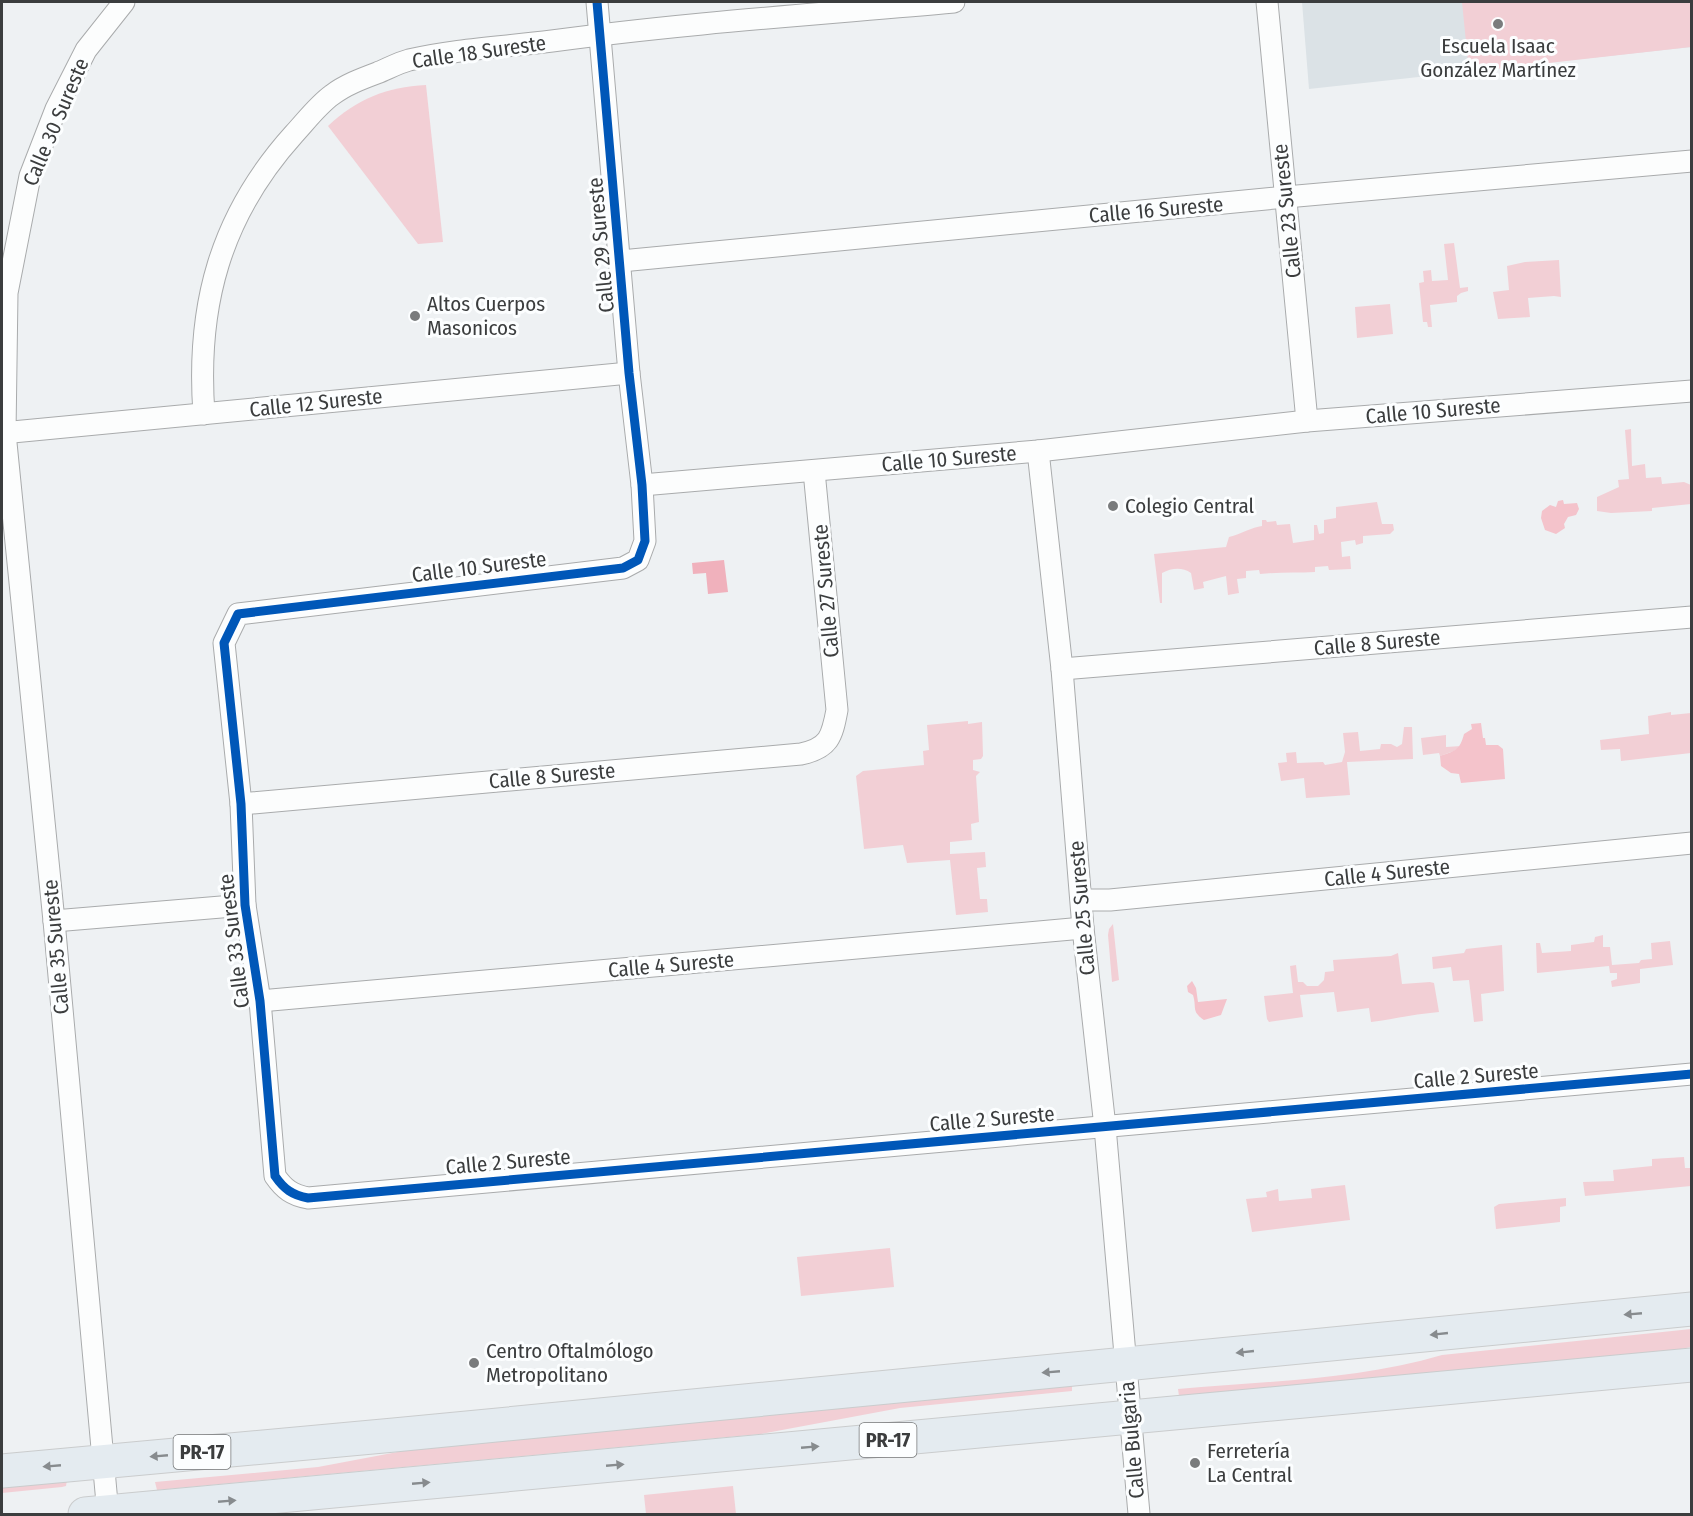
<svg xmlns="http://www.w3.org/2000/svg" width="1693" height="1516" font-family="'Fira Sans Condensed',sans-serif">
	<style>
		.built { fill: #dbe2e6 }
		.green { fill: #f2cfd5 }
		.forest { fill: #f4c3cb }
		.water { fill: #f0b1bc }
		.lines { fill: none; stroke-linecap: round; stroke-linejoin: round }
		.minor-casing { stroke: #a9abac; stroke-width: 23 }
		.primary-casing { stroke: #cacccd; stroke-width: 35 }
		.minor { stroke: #fcfdfd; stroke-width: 21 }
		.primary { stroke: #e4ebf0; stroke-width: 33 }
		.cycleway-casing { stroke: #fcfeff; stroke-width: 13 }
		.cycleway { stroke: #0057b8; stroke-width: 9 }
		.oneway { fill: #878b8e }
		.poi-dot { fill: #7a7c7d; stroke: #fcfeff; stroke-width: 2 }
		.labels { text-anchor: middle; stroke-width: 6; stroke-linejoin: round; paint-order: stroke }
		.shield { fill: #fcfeff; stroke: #757778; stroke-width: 1.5 }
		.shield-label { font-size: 20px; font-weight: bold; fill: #3b3d3e }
		.poi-label { font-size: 21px; fill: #3b3d3e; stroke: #fcfeff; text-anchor: start }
		.street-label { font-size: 21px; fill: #3b3d3e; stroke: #fcfeff }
	</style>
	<rect width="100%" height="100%" fill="#eef1f3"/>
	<path class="built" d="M 1302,2 L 1691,2 L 1691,47 L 1309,89 Z"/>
	<g class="green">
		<path d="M 1462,2 L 1691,2 L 1691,47 L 1469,72 Z"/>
		<path d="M 426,85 L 443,242 L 418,244 L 328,126 C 357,99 386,87 426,85 Z"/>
		<path d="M 1454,243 L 1460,288 L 1468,287 L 1468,291 L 1461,293 L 1457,296 L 1457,302 L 1430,305 L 1432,327 L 1428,327 L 1427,322 L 1423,322 L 1419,283 L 1424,282 L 1423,271 L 1431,270 L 1432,281 L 1448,280 L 1444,244 Z"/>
		<path d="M 1559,260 L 1561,297 L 1554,296 L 1528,298 L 1530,317 L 1498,319 L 1493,292 L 1509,290 L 1507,266 L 1525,262 Z"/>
		<path d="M 1390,304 L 1393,334 L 1357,338 L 1355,307 Z"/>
		<path d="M 1631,429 L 1632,466 L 1645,464 L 1646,478 L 1661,477 L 1662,484 L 1684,482 L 1691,485 L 1691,504 L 1652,508 L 1652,511 L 1611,513 L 1597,511 L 1597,497 L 1619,487 L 1618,480 L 1629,479 L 1625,430 Z"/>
		<path d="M 1377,502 L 1382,524 L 1393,524 L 1394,530 L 1390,534 L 1363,536 L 1363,543 L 1356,545 L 1355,540 L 1341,542 L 1342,557 L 1350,556 L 1351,569 L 1329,570 L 1328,566 L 1315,567 L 1315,572 C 1297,573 1278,572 1260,574 L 1259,570 L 1246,571 L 1246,578 L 1237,579 L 1239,593 L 1228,595 L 1226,576 L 1203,582 L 1204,588 L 1194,590 L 1191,573 C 1182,567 1172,568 1162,573 L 1162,603 L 1160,603 L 1154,554 L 1226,547 L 1229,537 C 1241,534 1252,527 1262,526 L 1262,520 L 1266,520 L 1267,522 L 1276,521 L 1277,525 L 1290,524 L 1293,543 L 1314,540 L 1314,525 L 1317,525 L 1319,534 L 1324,533 L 1324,520 L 1336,518 L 1336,507 Z"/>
		<path d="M 1671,712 L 1671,715 L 1691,713 L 1691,753 L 1621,761 L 1620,749 L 1601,750 L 1600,740 L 1649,734 L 1648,716 Z"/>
		<path d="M 968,721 L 968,724 L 982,722 L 983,756 L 981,759 L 973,760 L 973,770 L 980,772 L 976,776 L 979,822 L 971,824 L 972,840 L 950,842 L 950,854 L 985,852 L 986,867 L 977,868 L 980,899 L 987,899 L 988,912 L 956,915 L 950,860 L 907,863 L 903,845 L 864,849 L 856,776 L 863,771 L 924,765 L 923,751 L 929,750 L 927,725 Z"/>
		<path d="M 1404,727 L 1412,727 L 1413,759 L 1347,762 L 1350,795 L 1306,798 L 1304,778 L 1281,781 L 1278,763 L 1287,762 L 1286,753 L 1296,752 L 1297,763 L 1323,762 L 1325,765 L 1342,762 L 1345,752 L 1343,733 L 1358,732 L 1360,751 L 1380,749 L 1381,744 L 1391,744 L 1397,747 L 1402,744 Z"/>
		<path d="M 1446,735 L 1446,747 L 1461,746 L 1454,751 L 1440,756 L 1439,753 L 1423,755 L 1421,738 Z"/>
		<path d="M 1113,924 L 1119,980 L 1112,982 L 1108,935 L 1109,929 Z"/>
		<path d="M 1603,935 L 1603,947 L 1610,947 L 1612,965 L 1639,963 L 1641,960 L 1652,959 L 1651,943 L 1670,941 L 1673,965 L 1640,969 L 1640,983 L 1612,987 L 1611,981 L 1617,979 L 1617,973 L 1610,973 L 1609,966 L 1537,973 L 1536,943 L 1540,943 L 1542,953 L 1571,951 L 1571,945 L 1594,942 L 1595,937 Z"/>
		<path d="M 1502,945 L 1504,991 L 1481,994 L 1483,1021 L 1474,1022 L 1469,980 L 1453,981 L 1451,967 L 1433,969 L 1432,957 L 1464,953 L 1466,949 Z"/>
		<path d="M 1398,953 L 1402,984 L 1430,982 L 1434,983 L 1439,1012 C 1415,1014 1394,1019 1371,1022 L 1369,1008 L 1337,1012 L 1334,992 L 1300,995 L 1303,1017 L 1269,1022 L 1267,1019 L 1264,996 L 1293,993 L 1290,966 L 1296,965 L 1298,982 L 1303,982 L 1307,986 L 1318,986 L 1324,980 L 1325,972 L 1334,971 L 1333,960 L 1391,956 Z"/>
		<path d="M 1684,1157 L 1685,1168 L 1691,1168 L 1691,1186 L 1585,1196 L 1583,1182 L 1614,1181 L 1613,1170 L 1652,1166 L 1652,1159 Z"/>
		<path d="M 1345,1185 L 1350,1220 L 1252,1232 L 1246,1199 L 1267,1197 L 1266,1192 L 1278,1189 L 1279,1201 L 1312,1198 L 1311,1189 Z"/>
		<path d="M 1566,1198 L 1566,1206 L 1560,1207 L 1560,1222 L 1496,1229 L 1494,1207 L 1499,1204 Z"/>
		<path d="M 890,1248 L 894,1287 L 801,1296 L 797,1257 Z"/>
		<path d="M 1691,1329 L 1691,1347 L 1671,1351 L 1179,1396 L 1178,1389 C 1266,1381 1357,1380 1442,1355 Z"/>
		<path d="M 1072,1384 L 1072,1391 L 900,1408 L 761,1434 L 157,1490 L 155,1482 L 318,1467 L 440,1444 Z"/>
		<path d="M 67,1480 L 66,1486 L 62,1487 L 2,1493 L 2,1484 Z"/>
		<path d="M 733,1486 L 736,1514 L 646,1514 L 644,1495 Z"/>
	</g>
	<g class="forest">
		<path d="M 1563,500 L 1564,504 L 1577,503 L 1579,509 L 1576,515 L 1568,517 L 1564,524 L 1565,528 L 1556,534 L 1545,530 L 1541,518 L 1542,511 L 1550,505 L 1556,507 L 1558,501 Z"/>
		<path d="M 1481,723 L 1483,738 L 1485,738 L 1486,745 L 1498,745 L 1503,749 L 1505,779 L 1461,783 L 1459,774 L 1451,773 L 1441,766 L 1440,756 C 1455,751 1460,750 1464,734 L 1472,729 L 1471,724 Z"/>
		<path d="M 1192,981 L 1196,988 L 1198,1002 L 1227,999 L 1221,1015 L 1204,1020 C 1191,1011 1197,1008 1193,995 L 1188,992 L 1187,986 Z"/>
	</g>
	<path class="water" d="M 724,560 L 728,592 L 708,594 L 706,573 L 693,574 L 692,563 Z"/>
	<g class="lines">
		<g class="minor-casing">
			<g id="minor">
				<path d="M 597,2 L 629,373 L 642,485 L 645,541 L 638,560 L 623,568 L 238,614 L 224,643 L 241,804 L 245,905 L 260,1001 L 275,1176 C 284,1189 292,1195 308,1198 L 1692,1074"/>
				<path d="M 1267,2 L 1307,421"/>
				<path d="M 621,261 L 1286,197 L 1692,161"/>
				<path d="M 204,414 C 196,306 220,216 294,134 C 306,121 318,105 332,95 C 345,85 361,79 377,73 C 387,69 398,63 409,60 C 456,49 505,47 552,41 C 685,23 820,14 954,2"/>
				<path d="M 2,433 L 629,373"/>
				<path d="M 1038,451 L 1062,669 L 1083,928 L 1105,1127 L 1139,1514"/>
				<path d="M 642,485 L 1038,451 L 1307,421 L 1692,391"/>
				<path d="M 1062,669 L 1692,617"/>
				<path d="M 241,804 L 801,754 C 829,748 832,737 837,710 L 814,471"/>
				<path d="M 1082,900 L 1110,900 L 1692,843"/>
				<path d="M 54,921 L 245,905"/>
				<path d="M 260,1001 L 1083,928"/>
				<path d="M 108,1514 L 54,921 L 5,433 L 7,293 L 30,176 L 56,109 L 86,50 L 124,2"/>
			</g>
		</g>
		<g class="primary-casing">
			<g id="primary">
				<path d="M 2,1471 L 394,1435 L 1692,1309"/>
				<path d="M 85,1514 L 1692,1365"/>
			</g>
		</g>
		<use href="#minor" class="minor"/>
		<use href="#primary" class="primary"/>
		<g class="cycleway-casing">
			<path id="cycleway" d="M 597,2 L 629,373 L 642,485 L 645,541 L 638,560 L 623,568 L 238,614 L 224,643 L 241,804 L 245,905 L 260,1001 L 275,1176 C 284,1189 292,1195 308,1198 L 1692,1074"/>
		</g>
		<use href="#cycleway" class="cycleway"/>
	</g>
	<defs><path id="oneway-solid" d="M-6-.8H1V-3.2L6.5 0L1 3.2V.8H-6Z" transform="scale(1.5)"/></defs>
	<g class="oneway">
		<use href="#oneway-solid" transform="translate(1633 1314) rotate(175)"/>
		<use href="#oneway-solid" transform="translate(1439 1334) rotate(174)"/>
		<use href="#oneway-solid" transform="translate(1245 1352) rotate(174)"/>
		<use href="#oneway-solid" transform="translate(1051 1372) rotate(175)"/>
		<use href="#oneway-solid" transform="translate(810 1447) rotate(-5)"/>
		<use href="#oneway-solid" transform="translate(159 1456) rotate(175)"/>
		<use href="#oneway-solid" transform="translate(615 1465) rotate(-5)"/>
		<use href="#oneway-solid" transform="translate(52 1466) rotate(175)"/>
		<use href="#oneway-solid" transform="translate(421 1483) rotate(-5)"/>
		<use href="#oneway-solid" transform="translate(227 1501) rotate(-5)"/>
	</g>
	<g class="poi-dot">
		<circle cx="1498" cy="24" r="6"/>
		<circle cx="415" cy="316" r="6"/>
		<circle cx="1113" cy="506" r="6"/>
		<circle cx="474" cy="1363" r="6"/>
		<circle cx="1195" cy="1463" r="6"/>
	</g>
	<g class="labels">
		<g class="shield">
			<rect x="859.5" y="1423" width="57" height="34" rx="4.5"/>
			<rect x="173.5" y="1435" width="57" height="34" rx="4.5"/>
		</g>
		<g class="shield-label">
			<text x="888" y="1447">PR-17</text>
			<text x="202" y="1459">PR-17</text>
		</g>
		<g class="poi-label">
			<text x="1498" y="53" text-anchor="middle">Escuela Isaac<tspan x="1498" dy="24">González Martínez</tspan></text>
			<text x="427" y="311">Altos Cuerpos<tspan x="427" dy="24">Masonicos</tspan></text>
			<text x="1125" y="513">Colegio Central</text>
			<text x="486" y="1358">Centro Oftalmólogo<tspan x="486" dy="24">Metropolitano</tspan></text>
			<text x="1207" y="1458">Ferretería<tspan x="1207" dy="24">La Central</tspan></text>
		</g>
		<g class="street-label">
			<text transform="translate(479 52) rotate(-8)" y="7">Calle 18 Sureste</text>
			<text transform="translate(56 122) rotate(-67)" y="7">Calle 30 Sureste</text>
			<text transform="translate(1156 210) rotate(-5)" y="7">Calle 16 Sureste</text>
			<text transform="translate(1287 211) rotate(-96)" y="7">Calle 23 Sureste</text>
			<text transform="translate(601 245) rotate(-95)" y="7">Calle 29 Sureste</text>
			<text transform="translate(316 403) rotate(-6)" y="7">Calle 12 Sureste</text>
			<text transform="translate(1433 411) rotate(-5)" y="7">Calle 10 Sureste</text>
			<text transform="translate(949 459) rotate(-5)" y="7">Calle 10 Sureste</text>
			<text transform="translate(479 567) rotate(-7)" y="7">Calle 10 Sureste</text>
			<text transform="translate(826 591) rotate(-95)" y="7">Calle 27 Sureste</text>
			<text transform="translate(1377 643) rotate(-5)" y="7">Calle 8 Sureste</text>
			<text transform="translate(552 776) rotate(-5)" y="7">Calle 8 Sureste</text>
			<text transform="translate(1387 873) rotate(-6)" y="7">Calle 4 Sureste</text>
			<text transform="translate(1082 908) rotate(-95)" y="7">Calle 25 Sureste</text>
			<text transform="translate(234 941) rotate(-97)" y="7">Calle 33 Sureste</text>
			<text transform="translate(56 947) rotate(-95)" y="7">Calle 35 Sureste</text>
			<text transform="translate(671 965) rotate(-5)" y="7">Calle 4 Sureste</text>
			<text transform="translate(1476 1076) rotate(-5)" y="7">Calle 2 Sureste</text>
			<text transform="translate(992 1119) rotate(-5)" y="7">Calle 2 Sureste</text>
			<text transform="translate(508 1162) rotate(-5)" y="7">Calle 2 Sureste</text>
			<text transform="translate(1132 1440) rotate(-95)" y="7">Calle Bulgaria</text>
		</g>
	</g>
	<rect width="1693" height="1516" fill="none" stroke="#3b3d3e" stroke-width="6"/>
</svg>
